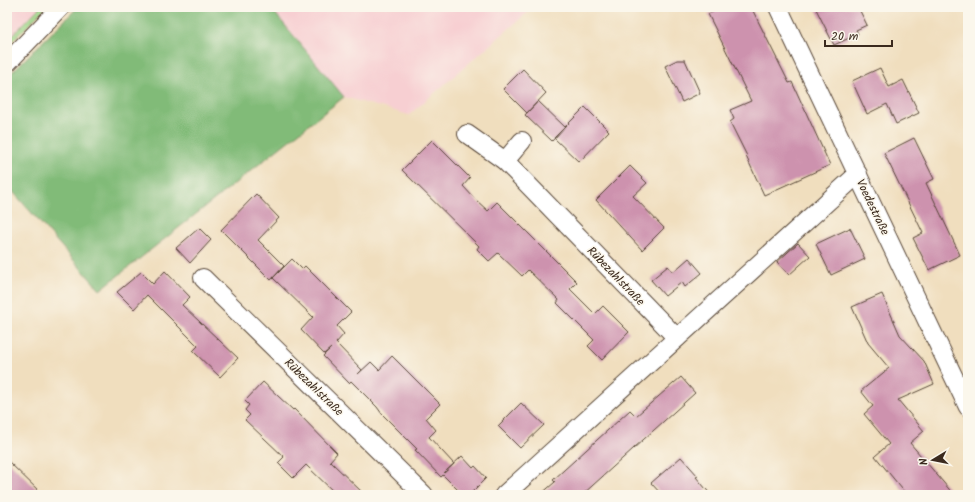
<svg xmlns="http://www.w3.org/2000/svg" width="975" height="502" font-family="Kalam,sans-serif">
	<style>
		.built { fill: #f7cfd2 }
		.green { fill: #a2db8d; stroke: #6e8256 }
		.forest { fill: #81bb78; stroke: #5e724b }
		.building { fill: #cd92ae }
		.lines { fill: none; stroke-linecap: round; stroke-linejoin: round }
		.minor-casing { stroke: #564536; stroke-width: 20 }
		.minor { stroke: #fff; stroke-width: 18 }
		.labels { text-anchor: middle; stroke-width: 3; stroke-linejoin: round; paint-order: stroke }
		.street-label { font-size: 12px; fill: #3b2a1e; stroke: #fbf7ec }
	</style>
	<rect width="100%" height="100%" fill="#fbf7ec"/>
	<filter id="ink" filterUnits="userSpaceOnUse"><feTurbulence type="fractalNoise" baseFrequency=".025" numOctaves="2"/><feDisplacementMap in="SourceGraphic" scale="8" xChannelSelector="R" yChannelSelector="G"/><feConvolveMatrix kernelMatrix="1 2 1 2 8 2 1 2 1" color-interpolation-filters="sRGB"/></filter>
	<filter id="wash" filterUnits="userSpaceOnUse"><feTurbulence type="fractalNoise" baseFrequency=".012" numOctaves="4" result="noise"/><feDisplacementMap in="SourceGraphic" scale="16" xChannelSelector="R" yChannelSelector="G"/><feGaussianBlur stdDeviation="0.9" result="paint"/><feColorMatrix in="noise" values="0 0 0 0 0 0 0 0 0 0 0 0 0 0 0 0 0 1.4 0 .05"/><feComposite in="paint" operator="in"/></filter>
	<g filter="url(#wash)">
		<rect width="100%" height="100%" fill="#f0debe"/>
		<g class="built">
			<path d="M 7,7 L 46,7 L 7,46 Z"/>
			<path d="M 270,7 L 534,7 L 409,115 L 344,97 Z"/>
		</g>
		<path class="green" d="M 40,7 L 46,7 L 7,46 L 7,41 Z"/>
		<path class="forest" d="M 78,7 L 270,7 L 344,97 L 100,290 L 7,185 L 7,77 Z"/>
		<g id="blocks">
			<g class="building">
				<path d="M 723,7 L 751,7 L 789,83 L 792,82 L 830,165 L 764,195 L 746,156 L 747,156 L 730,122 L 734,119 L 730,110 L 751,101 L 708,14 Z"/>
				<path d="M 815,7 L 858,7 L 867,25 L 856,30 L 858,34 L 834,45 Z"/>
				<path d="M 677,60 L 685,60 L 700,93 L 682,102 L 665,66 Z"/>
				<path d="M 880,68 L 889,87 L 903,80 L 919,113 L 896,124 L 887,104 L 867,114 L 852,81 Z"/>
				<path d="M 523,69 L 546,93 L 527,113 L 503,89 Z"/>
				<path d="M 538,101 L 565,127 L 552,141 L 525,115 Z"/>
				<path d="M 585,107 L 609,131 L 579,162 L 554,138 Z"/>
				<path d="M 914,138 L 934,179 L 926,183 L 960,255 L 929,270 L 913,238 L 923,233 L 884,153 Z"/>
				<path d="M 432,140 L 470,178 L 463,186 L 475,199 L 488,211 L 497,202 L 577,282 L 570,289 L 595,314 L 603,306 L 629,332 L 602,360 L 588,346 L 594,340 L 557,303 L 559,300 L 528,270 L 522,276 L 498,253 L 489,261 L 477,249 L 479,246 L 402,170 Z"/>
				<path d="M 630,166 L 647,183 L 633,196 L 664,228 L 642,250 L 596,200 Z"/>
				<path d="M 256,194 L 279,218 L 258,240 L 284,266 L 271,280 L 221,230 Z"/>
				<path d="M 199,228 L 211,240 L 190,263 L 176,248 Z"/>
				<path d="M 850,228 L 865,259 L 831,275 L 816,244 Z"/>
				<path d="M 798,243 L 810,256 L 789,275 L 777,262 Z"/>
				<path d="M 689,258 L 702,273 L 685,287 L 682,282 L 665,296 L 651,280 L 668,266 L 673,272 Z"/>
				<path d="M 292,259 L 302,269 L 305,266 L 351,312 L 337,326 L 344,334 L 336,343 L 362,370 L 358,374 L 371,362 L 379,370 L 392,356 L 440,404 L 426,418 L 436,430 L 429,437 L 454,464 L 444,473 L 462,456 L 473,468 L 475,466 L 486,478 L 469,495 L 463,495 L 443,475 L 441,477 L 415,450 L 417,449 L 382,414 L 377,407 L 351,381 L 349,383 L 323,356 L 331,348 L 324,354 L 301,330 L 313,317 L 273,278 Z"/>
				<path d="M 165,271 L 190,297 L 182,305 L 238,358 L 220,377 L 193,351 L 198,346 L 147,295 L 134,309 L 117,292 L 141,272 L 153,284 Z"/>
				<path d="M 882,294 L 900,335 L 924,361 L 934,384 L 898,400 L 924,431 L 910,443 L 954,495 L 907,495 L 875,456 L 889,444 L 864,414 L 873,406 L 861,391 L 889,368 L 868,343 L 852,307 Z"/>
				<path d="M 681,377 L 695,393 L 582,495 L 540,495 L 555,482 L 553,480 L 630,410 L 636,416 Z"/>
				<path d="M 263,382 L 293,410 L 294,409 L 337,453 L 330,461 L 365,495 L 337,495 L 306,465 L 293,478 L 278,463 L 284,457 L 245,420 L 250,415 L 245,410 L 249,405 L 245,401 Z"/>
				<path d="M 521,403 L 544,425 L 520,448 L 498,426 Z"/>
				<path d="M 681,457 L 698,476 L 696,477 L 711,495 L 662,495 L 651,483 Z"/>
				<path d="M 7,460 L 43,495 L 7,495 Z"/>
			</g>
		</g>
	</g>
	<g filter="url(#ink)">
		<use href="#blocks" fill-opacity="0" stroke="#564536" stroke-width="1"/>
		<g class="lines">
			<g class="minor-casing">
				<g id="minor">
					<path d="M 778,7 L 968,407"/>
					<path d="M 7,63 L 61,7"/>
					<path d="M 467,134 L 505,161 L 522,141"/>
					<path d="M 505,161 L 677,338"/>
					<path d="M 203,278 L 424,495"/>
					<path d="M 504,495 L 858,174"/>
				</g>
			</g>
			<use href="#minor" class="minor"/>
		</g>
	</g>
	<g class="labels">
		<g class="street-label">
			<text transform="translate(873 207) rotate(64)" y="4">Voedestraße</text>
			<text transform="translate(616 276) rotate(46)" y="4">Rübezahlstraße</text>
			<text transform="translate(314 387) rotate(44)" y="4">Rübezahlstraße</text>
		</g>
	</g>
	<rect width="975" height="502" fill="none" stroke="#fbf7ec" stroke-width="24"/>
	<g transform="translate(933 460) rotate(260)" stroke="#fbf7ec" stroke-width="3" paint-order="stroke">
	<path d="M0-3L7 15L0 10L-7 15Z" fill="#3b2a1e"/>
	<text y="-6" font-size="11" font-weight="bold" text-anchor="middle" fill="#3b2a1e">N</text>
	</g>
	<path d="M825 40v6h67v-6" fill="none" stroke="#3b2a1e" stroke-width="2"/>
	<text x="831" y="40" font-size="12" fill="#3b2a1e" stroke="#fbf7ec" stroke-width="3" paint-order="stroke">20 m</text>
</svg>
